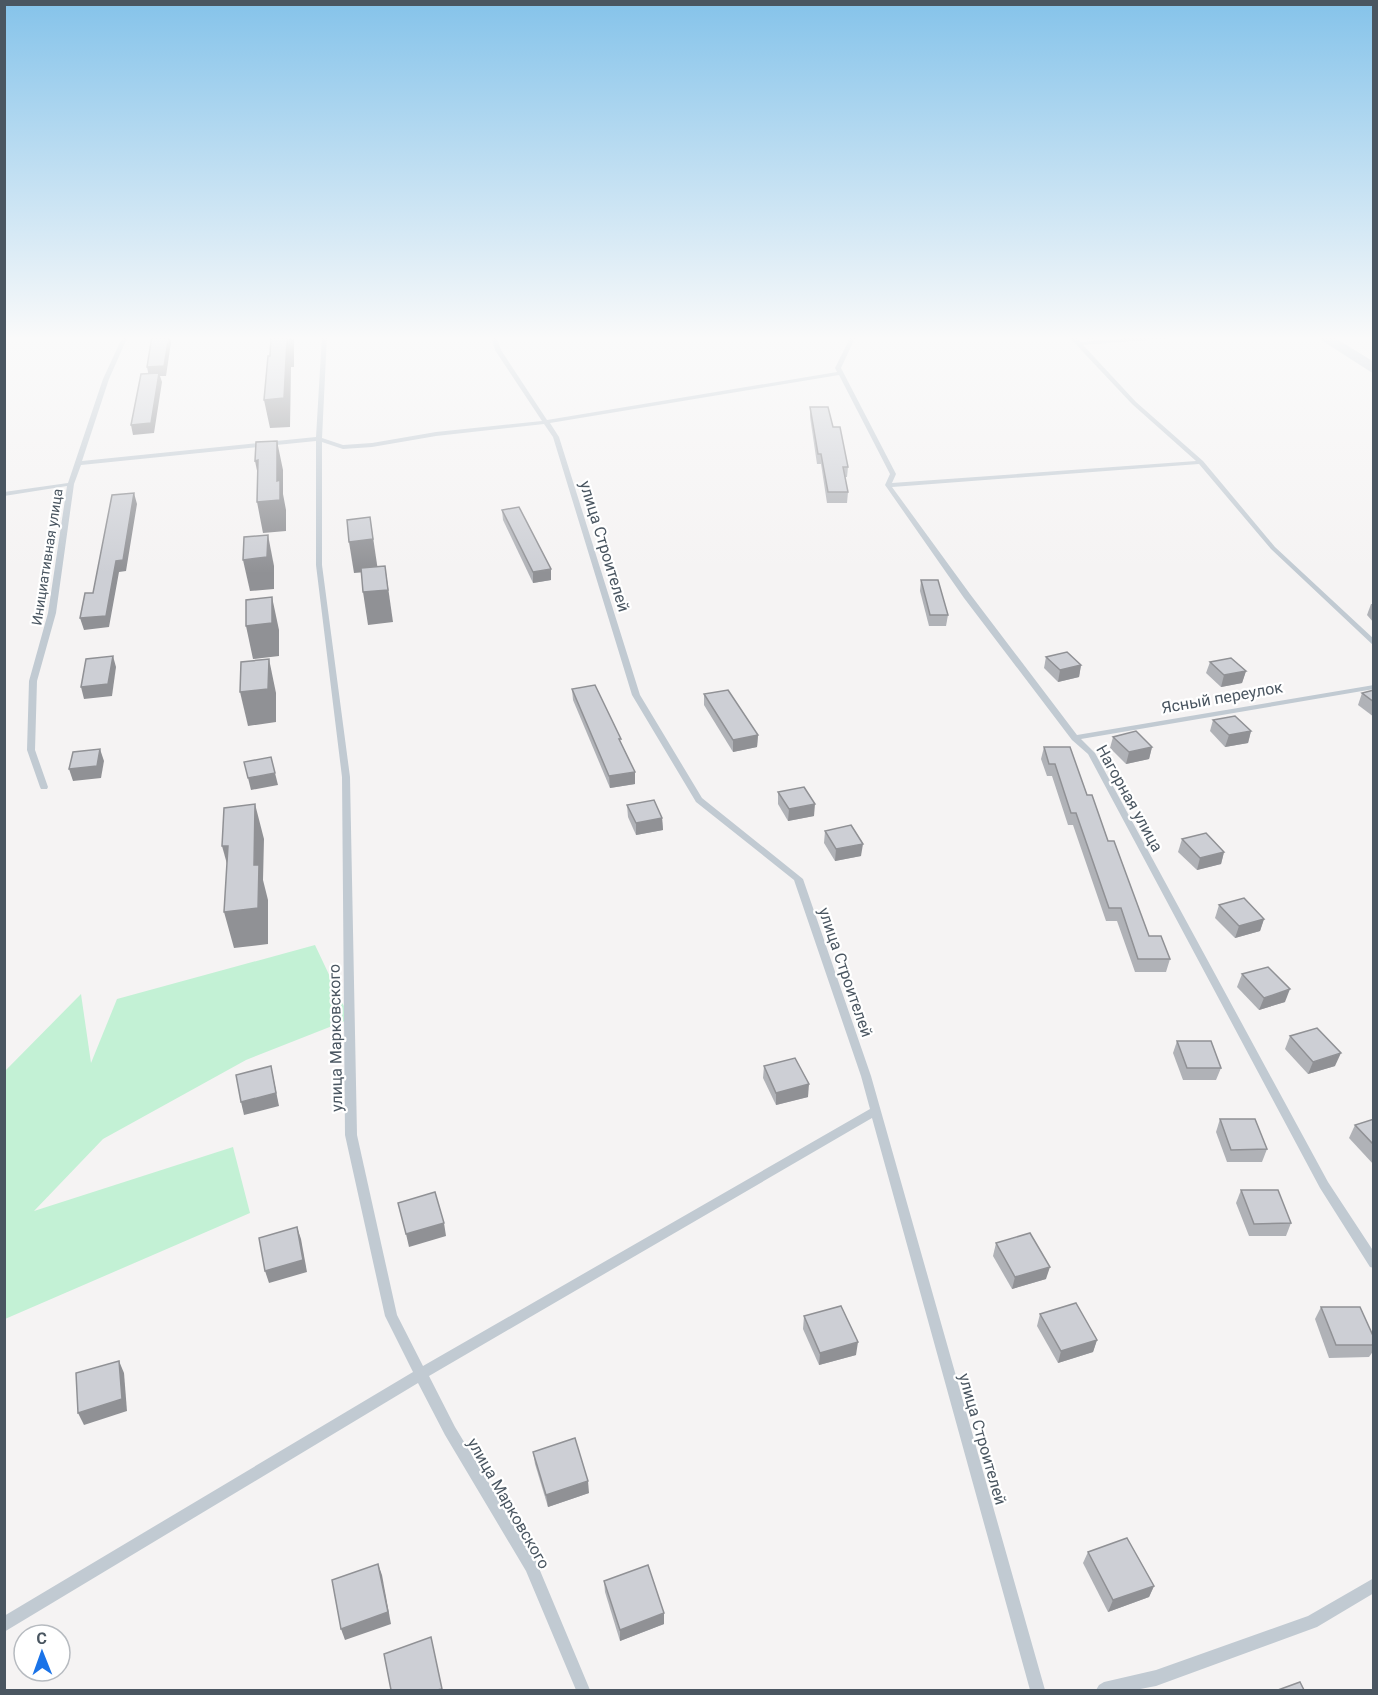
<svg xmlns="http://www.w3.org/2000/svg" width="1378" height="1695" font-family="Roboto,sans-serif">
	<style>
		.green { fill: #c3f1d5 }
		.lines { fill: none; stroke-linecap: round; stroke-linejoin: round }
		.lane { fill: #c1cad2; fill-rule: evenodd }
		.secondary { fill: #c1cbd6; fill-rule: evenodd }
		.wall { fill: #b0b2b7 }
		.shaded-wall { fill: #909195 }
		.building { fill: #cdcfd5; stroke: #909195; stroke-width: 1.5 }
		.labels { text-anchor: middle; stroke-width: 4.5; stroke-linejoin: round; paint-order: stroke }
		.far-street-label { font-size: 14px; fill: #4a5661; stroke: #fff }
		.street-label { font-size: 16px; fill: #4a5661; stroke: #fff }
	</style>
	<rect width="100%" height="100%" fill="#f5f3f3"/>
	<path class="green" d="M 315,945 L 350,1019 L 246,1060 L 103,1139 L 34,1211 L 233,1147 L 250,1213 L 5,1319 L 5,1071 L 81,994 L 91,1063 L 117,999 Z"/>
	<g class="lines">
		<g class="lane">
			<path d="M 123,336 L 128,336 L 109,379 L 82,461 L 316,437 L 322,336 L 327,336 L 322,438 L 343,445 L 372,443 L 436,432 L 542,421 L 495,350 L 491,336 L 496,336 L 501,350 L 547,420 L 837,372 L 835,368 L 851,336 L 856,336 L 841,368 L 896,474 L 892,483 L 1196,461 L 1132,404 L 1068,336 L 1074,336 L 1080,342 L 1159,336 L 1176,336 L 1173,338 L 1083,345 L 1136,402 L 1203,461 L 1275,547 L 1374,639 L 1374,646 L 1271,549 L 1199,464 L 892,487 L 970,594 L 1077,735 L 1374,685 L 1374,689 L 1081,739 L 1095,753 L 1328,1182 L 1374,1252 L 1374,1268 L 1370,1267 L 1320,1188 L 1088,754 L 1072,740 L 964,598 L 885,485 L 890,474 L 839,375 L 550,423 L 559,437 L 640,695 L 702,798 L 803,879 L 871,1076 L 1045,1690 L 1030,1690 L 872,1118 L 429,1376 L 455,1427 L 536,1561 L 590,1690 L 576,1690 L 526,1571 L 445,1435 L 418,1383 L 4,1632 L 4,1616 L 413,1372 L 385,1316 L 345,1135 L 342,777 L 316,565 L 316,441 L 81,465 L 74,484 L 56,613 L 37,681 L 35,750 L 48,787 L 47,789 L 41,789 L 40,787 L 27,750 L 29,681 L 48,613 L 67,486 L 4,496 L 4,492 L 68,483 L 103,379 ZM 544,424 L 553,437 L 632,695 L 696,802 L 794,880 L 861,1076 L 870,1109 L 423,1366 L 397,1315 L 357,1135 L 350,777 L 322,565 L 322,442 L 343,449 L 372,447 L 436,436 Z"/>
			<path d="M 1374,1578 L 1374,1593 L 1317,1627 L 1156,1686 L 1135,1690 L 1096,1690 L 1099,1685 L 1104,1682 L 1156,1670 L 1308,1616 Z"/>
		</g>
		<path class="secondary" d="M 1315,336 L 1332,336 L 1374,362 L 1374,374 Z"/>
	</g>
	<g class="wall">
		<path d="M 1085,336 L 1110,336 L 1110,337 L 1088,339 Z"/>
		<path d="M 810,407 L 833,427 L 848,467 L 847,477 L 845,477 L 848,492 L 847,503 L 827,503 L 821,464 L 817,464 L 810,417 Z"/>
		<path d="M 502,510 L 551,580 L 533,583 L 503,520 Z"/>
		<path d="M 921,580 L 948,615 L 946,626 L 929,626 L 920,591 Z"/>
		<path d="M 1371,604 L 1374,604 L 1374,623 L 1367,615 Z"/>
		<path d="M 1046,657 L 1081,665 L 1079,677 L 1058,682 L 1044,668 Z"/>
		<path d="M 1210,662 L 1246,671 L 1242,683 L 1221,687 L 1206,673 Z"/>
		<path d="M 572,689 L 621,744 L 635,772 L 635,784 L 610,788 L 573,700 Z"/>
		<path d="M 1374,690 L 1374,717 L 1358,705 L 1362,693 Z"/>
		<path d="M 704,694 L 758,735 L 757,747 L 733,752 L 704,705 Z"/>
		<path d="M 1213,720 L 1251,731 L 1248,743 L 1225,747 L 1210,731 Z"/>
		<path d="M 1113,737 L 1152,747 L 1149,759 L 1126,764 L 1110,748 Z"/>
		<path d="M 1044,747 L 1087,795 L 1108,841 L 1149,936 L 1170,959 L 1166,972 L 1135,972 L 1117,921 L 1106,921 L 1073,825 L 1068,825 L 1052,776 L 1047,776 L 1041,759 Z"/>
		<path d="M 778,792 L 814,816 L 788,821 L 778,804 Z"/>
		<path d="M 627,805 L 662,818 L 663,830 L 636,835 L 628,817 Z"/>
		<path d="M 825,831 L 861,856 L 835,861 L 824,843 Z"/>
		<path d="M 1182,839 L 1224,852 L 1221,864 L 1197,870 L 1178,852 Z"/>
		<path d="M 1219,905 L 1264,919 L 1260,931 L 1235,938 L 1215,918 Z"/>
		<path d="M 1242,974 L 1285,1002 L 1259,1010 L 1237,987 Z"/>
		<path d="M 1290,1036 L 1335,1066 L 1308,1074 L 1285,1049 Z"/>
		<path d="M 1177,1041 L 1221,1068 L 1216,1080 L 1183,1080 L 1173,1053 Z"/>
		<path d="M 764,1066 L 808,1097 L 776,1105 L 763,1078 Z"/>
		<path d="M 1220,1119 L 1267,1149 L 1262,1162 L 1227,1162 L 1216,1132 Z"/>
		<path d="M 1374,1119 L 1374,1165 L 1349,1138 L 1355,1125 Z"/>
		<path d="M 1241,1190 L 1291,1223 L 1286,1236 L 1249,1236 L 1236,1203 Z"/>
		<path d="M 996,1243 L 1046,1279 L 1012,1289 L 993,1256 Z"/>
		<path d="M 1321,1307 L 1374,1338 L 1374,1350 L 1369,1357 L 1329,1358 L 1315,1319 Z"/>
		<path d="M 1040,1314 L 1097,1340 L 1093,1352 L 1058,1363 L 1037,1326 Z"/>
		<path d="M 804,1316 L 856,1355 L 819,1365 L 803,1329 Z"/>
		<path d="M 533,1452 L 589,1493 L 548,1507 L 535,1464 Z"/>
		<path d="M 1088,1552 L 1154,1586 L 1149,1597 L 1108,1612 L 1083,1563 Z"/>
		<path d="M 604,1581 L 664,1624 L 620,1641 L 605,1592 Z"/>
	</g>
	<g class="shaded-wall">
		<path d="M 169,336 L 172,336 L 166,376 L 160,376 L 162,382 L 154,433 L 133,435 L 131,425 L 149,377 L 147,367 Z"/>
		<path d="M 289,336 L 294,336 L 294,367 L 291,367 L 290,427 L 270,428 L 264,400 L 287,340 Z"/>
		<path d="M 277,441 L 283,470 L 283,494 L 286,510 L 286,531 L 263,533 L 257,502 L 277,481 Z"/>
		<path d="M 258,460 L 261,490 L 255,461 Z"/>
		<path d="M 134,493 L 137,504 L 126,571 L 119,572 L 109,627 L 84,630 L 80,618 L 116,561 Z"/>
		<path d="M 370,517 L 378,571 L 354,573 L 349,542 Z"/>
		<path d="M 268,535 L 274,566 L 274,589 L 250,591 L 243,560 Z"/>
		<path d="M 385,566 L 393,622 L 368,625 L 363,592 Z"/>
		<path d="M 551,569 L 551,580 L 533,583 L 533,572 Z"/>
		<path d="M 272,597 L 279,630 L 279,656 L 253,659 L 246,626 Z"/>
		<path d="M 113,656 L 116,667 L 112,696 L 84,699 L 81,687 Z"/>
		<path d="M 269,659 L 276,693 L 276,722 L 248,726 L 240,692 Z"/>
		<path d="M 1081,665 L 1079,677 L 1058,682 L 1060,670 Z"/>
		<path d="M 1246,671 L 1242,683 L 1221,687 L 1224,675 Z"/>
		<path d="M 1251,731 L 1248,743 L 1225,747 L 1229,735 Z"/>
		<path d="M 758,735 L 757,747 L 733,752 L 733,740 Z"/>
		<path d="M 1152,747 L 1149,759 L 1126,764 L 1129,752 Z"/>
		<path d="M 100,749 L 104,761 L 101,778 L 73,781 L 69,769 Z"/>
		<path d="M 635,772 L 635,784 L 610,788 L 609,776 Z"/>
		<path d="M 275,773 L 278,785 L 251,790 L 248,778 Z"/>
		<path d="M 255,804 L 264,839 L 263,880 L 268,900 L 268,944 L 234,948 L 224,912 L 254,865 Z"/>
		<path d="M 815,804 L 814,816 L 788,821 L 789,809 Z"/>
		<path d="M 662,818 L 663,830 L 636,835 L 636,823 Z"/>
		<path d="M 863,844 L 861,856 L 835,861 L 836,849 Z"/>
		<path d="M 222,846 L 228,846 L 232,882 Z"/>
		<path d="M 1224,852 L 1221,864 L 1197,870 L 1200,858 Z"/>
		<path d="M 1264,919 L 1260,931 L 1235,938 L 1239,926 Z"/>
		<path d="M 1290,989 L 1285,1002 L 1259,1010 L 1264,998 Z"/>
		<path d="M 1341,1053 L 1335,1066 L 1308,1074 L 1313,1062 Z"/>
		<path d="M 271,1066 L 279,1106 L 244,1115 L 241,1102 Z"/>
		<path d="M 809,1084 L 808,1097 L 776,1105 L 776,1093 Z"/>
		<path d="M 444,1223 L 446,1236 L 409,1247 L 406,1234 Z"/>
		<path d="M 297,1227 L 301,1239 L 307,1272 L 269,1283 L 265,1271 Z"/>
		<path d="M 1050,1267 L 1046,1279 L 1012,1289 L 1015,1277 Z"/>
		<path d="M 1097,1340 L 1093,1352 L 1058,1363 L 1061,1351 Z"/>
		<path d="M 858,1342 L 856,1355 L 819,1365 L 820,1353 Z"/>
		<path d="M 119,1361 L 124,1373 L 127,1411 L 84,1425 L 78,1413 Z"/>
		<path d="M 588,1481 L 589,1493 L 548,1507 L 546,1495 Z"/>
		<path d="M 378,1564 L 382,1575 L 391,1624 L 345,1640 L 341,1629 Z"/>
		<path d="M 1154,1586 L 1149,1597 L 1108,1612 L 1113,1600 Z"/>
		<path d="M 664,1613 L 664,1624 L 620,1641 L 620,1630 Z"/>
	</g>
	<g class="building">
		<path d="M 152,336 L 169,336 L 164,366 L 147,367 Z"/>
		<path d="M 271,336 L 289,336 L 289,340 L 287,340 L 284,398 L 264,400 L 268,356 L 270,356 Z"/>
		<path d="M 159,373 L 151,423 L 131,425 L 141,374 Z"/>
		<path d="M 810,407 L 828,407 L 833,427 L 840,427 L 848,467 L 843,467 L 848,492 L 828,492 L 821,454 L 818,454 Z"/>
		<path d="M 277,441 L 277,481 L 280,480 L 280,500 L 257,502 L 258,460 L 255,461 L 256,442 Z"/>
		<path d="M 134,493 L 123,560 L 116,561 L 106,616 L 80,618 L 85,593 L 93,593 L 112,495 Z"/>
		<path d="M 519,507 L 551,569 L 533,572 L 502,510 Z"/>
		<path d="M 370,517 L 373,539 L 349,542 L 347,520 Z"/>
		<path d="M 268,535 L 267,557 L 243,560 L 244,537 Z"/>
		<path d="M 385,566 L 388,590 L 363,592 L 361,568 Z"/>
		<path d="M 921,580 L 938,580 L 948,615 L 930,615 Z"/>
		<path d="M 272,597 L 272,623 L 246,626 L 246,600 Z"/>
		<path d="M 1067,652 L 1081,665 L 1060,670 L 1046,657 Z"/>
		<path d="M 113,656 L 108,684 L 81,687 L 86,659 Z"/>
		<path d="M 1231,658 L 1246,671 L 1224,675 L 1210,662 Z"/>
		<path d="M 269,659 L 268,689 L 240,692 L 241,662 Z"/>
		<path d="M 595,685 L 621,739 L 619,739 L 635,772 L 609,776 L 572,689 Z"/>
		<path d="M 728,690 L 758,735 L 733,740 L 704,694 Z"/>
		<path d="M 1374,690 L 1374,702 L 1362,693 Z"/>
		<path d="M 1235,716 L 1251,731 L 1229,735 L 1213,720 Z"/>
		<path d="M 1136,731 L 1152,747 L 1129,752 L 1113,737 Z"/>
		<path d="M 1044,747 L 1070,747 L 1087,795 L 1092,795 L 1108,841 L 1114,841 L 1149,936 L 1161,936 L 1170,959 L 1138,959 L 1121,908 L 1109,908 L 1076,813 L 1071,813 L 1055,764 L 1049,764 Z"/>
		<path d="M 100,749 L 97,766 L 69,769 L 73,752 Z"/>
		<path d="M 271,757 L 275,773 L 248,778 L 244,762 Z"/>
		<path d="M 804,787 L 815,804 L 789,809 L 778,792 Z"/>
		<path d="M 654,800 L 662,818 L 636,823 L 627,805 Z"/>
		<path d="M 255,804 L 254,865 L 259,865 L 258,908 L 224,912 L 228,846 L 222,846 L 224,808 Z"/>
		<path d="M 851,825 L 863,844 L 836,849 L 825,831 Z"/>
		<path d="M 1206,833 L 1224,852 L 1200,858 L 1182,839 Z"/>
		<path d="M 1244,898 L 1264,919 L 1239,926 L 1219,905 Z"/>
		<path d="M 1268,967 L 1290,989 L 1264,998 L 1242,974 Z"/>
		<path d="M 1317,1028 L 1341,1053 L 1313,1062 L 1290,1036 Z"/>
		<path d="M 1177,1041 L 1211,1041 L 1221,1068 L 1187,1068 Z"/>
		<path d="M 795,1058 L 809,1084 L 776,1093 L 764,1066 Z"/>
		<path d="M 271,1066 L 276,1093 L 241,1102 L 236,1075 Z"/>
		<path d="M 1220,1119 L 1255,1119 L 1267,1149 L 1231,1150 Z"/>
		<path d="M 1374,1119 L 1374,1145 L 1355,1125 Z"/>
		<path d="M 1241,1190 L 1278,1190 L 1291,1223 L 1254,1224 Z"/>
		<path d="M 435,1192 L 444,1223 L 406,1234 L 398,1203 Z"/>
		<path d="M 297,1227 L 303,1260 L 265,1271 L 259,1238 Z"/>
		<path d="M 1030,1233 L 1050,1267 L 1015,1277 L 996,1243 Z"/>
		<path d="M 1076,1303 L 1097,1340 L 1061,1351 L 1040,1314 Z"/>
		<path d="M 841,1306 L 858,1342 L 820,1353 L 804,1316 Z"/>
		<path d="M 1321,1307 L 1360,1307 L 1374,1338 L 1374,1345 L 1336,1345 Z"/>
		<path d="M 119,1361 L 122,1399 L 78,1413 L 76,1373 Z"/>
		<path d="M 575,1438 L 588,1481 L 546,1495 L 533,1452 Z"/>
		<path d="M 1127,1538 L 1154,1586 L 1113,1600 L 1088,1552 Z"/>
		<path d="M 378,1564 L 388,1612 L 341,1629 L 332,1580 Z"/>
		<path d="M 648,1565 L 664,1613 L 620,1630 L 604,1581 Z"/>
		<path d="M 431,1637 L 442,1689 L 437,1690 L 391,1690 L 384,1654 Z"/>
		<path d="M 1300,1682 L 1304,1690 L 1278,1690 Z"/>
	</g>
	<linearGradient id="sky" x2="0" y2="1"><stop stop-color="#85c3ea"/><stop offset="0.59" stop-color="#fafafa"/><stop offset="1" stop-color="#fafafa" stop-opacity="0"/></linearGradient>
	<rect width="1378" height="573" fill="url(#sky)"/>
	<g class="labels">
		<g class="far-street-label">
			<text transform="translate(47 557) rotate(-81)" y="5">Инициативная улица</text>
		</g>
		<g class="street-label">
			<text transform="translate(605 546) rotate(73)" y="6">улица Строителей</text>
			<text transform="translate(1222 697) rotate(-10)" y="6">Ясный переулок</text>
			<text transform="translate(1130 798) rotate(61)" y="6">Нагорная улица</text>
			<text transform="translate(846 972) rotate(71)" y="6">улица Строителей</text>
			<text transform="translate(335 1038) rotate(-91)" y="6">улица Марковского</text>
			<text transform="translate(983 1439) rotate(74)" y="6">улица Строителей</text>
			<text transform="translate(509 1503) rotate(60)" y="6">улица Марковского</text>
		</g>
	</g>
	<rect width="1378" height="1695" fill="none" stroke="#4a5661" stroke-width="12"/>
	<g transform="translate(42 1653) rotate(359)"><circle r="28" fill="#ffffff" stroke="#b7bbc0" stroke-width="1.5"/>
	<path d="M0-4.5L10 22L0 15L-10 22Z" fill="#1a73e8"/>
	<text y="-9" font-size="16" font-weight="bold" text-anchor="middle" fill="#4a5661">С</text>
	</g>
</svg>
